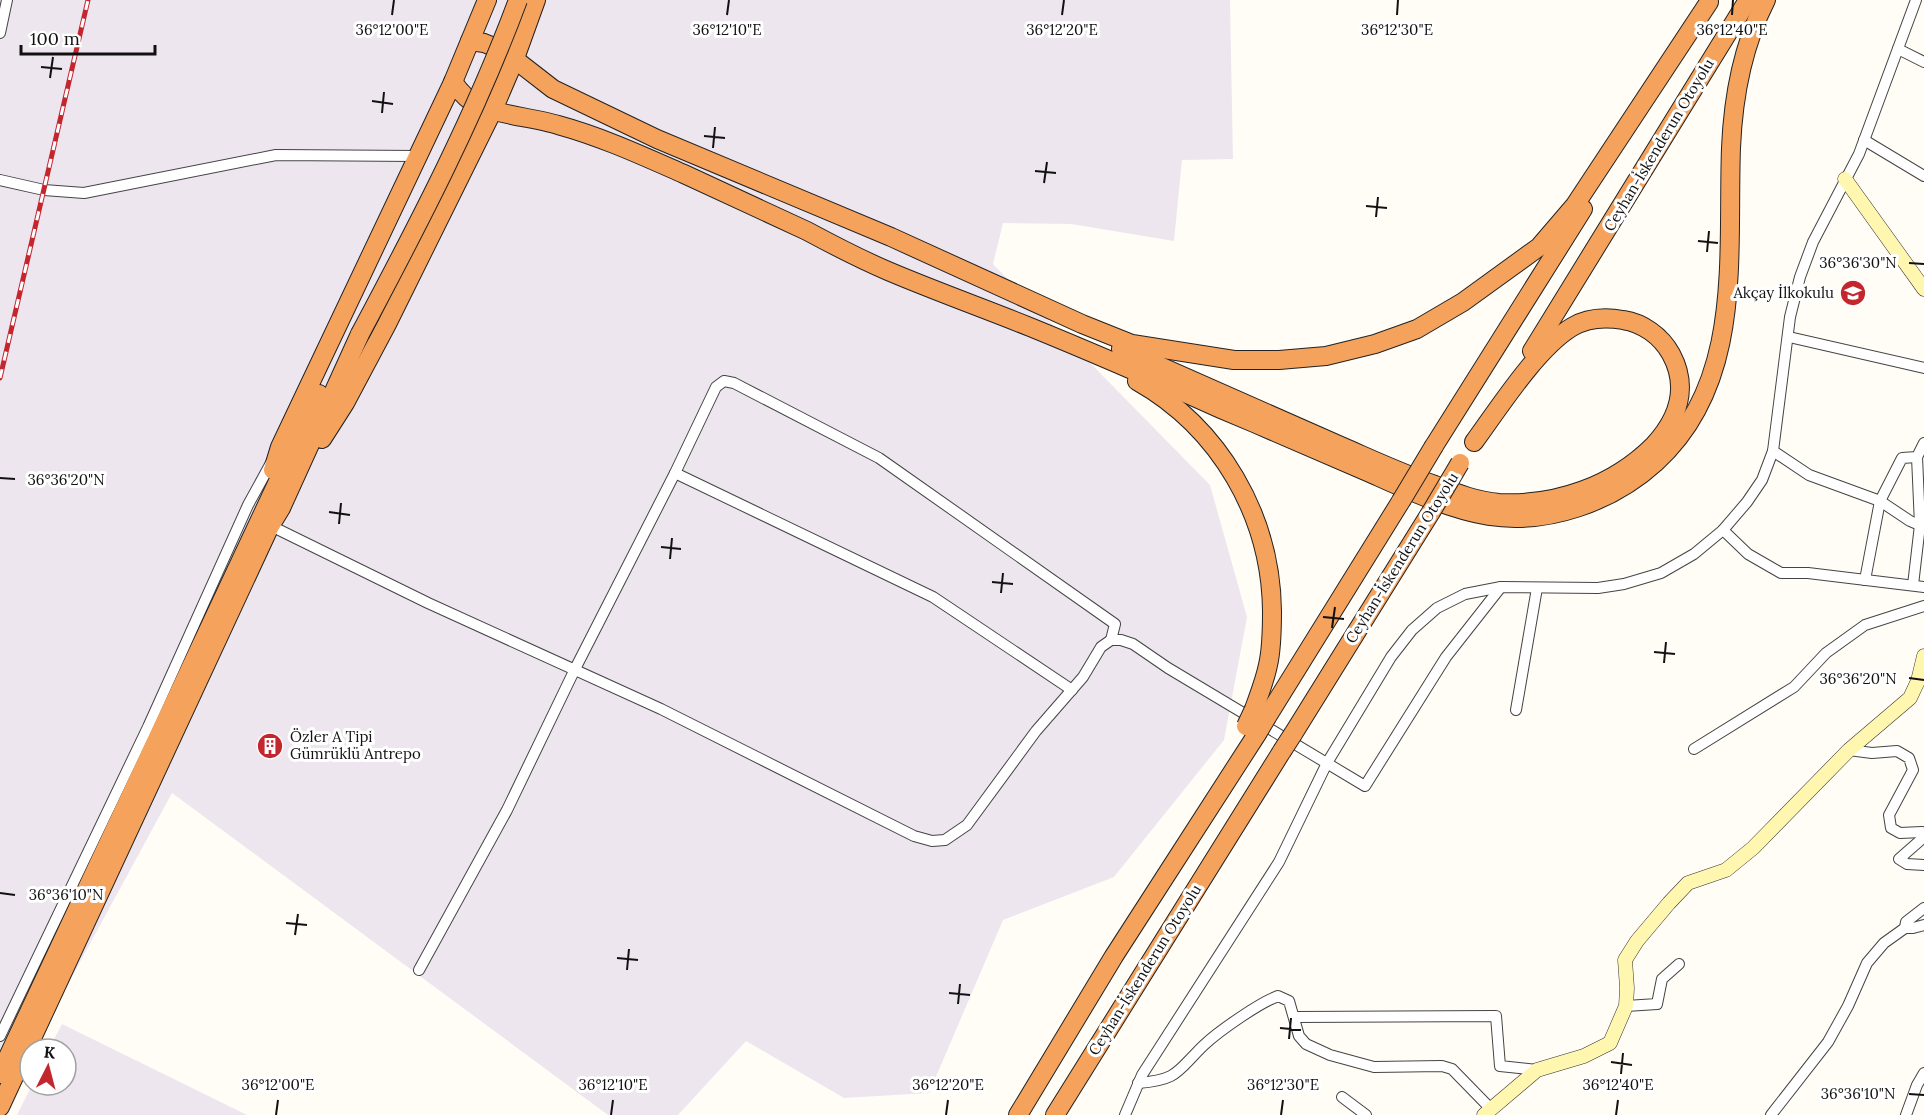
<svg xmlns="http://www.w3.org/2000/svg" width="1924" height="1115" font-family="Lora,serif">
	<style>
		.industrial { fill: #eee6ef }
		.lines { fill: none; stroke-linecap: round; stroke-linejoin: round }
		.street-casing { stroke: #444; stroke-width: 12 }
		.secondary-casing { stroke: #333; stroke-width: 15 }
		.highway-casing { stroke: #222; stroke-width: 20 }
		.street { stroke: #fff; stroke-width: 10 }
		.secondary { stroke: #fff6b0; stroke-width: 14 }
		.highway { stroke: #f5a25d; stroke-width: 18 }
		.rail-casing { stroke: #c4262e; stroke-width: 5 }
		.rail { stroke: #fff; stroke-width: 3; stroke-dasharray: 9; stroke-linecap: butt }
		.highway-bridge-casing { stroke: #222; stroke-width: 20; stroke-linecap: butt }
		.highway-bridge { stroke: #f5a25d; stroke-width: 18 }
		.ticks { fill: none; stroke: #111; stroke-width: 2 }
		.labels { text-anchor: middle; stroke-width: 6; stroke-linejoin: round; paint-order: stroke }
		.street-label { font-size: 15px; fill: #111; stroke: #fff }
		.poi-label { font-size: 15px; fill: #111; stroke: #fff; text-anchor: end }
		.ticks-label { font-size: 15px; text-anchor: middle; fill: #111; stroke: #fff; stroke-width: 6; stroke-linejoin: round; paint-order: stroke }
	</style>
	<rect width="100%" height="100%" fill="#fffdf5"/>
	<g class="industrial">
		<path d="M 0,0 L 1230,0 L 1233,159 L 1182,160 L 1174,241 L 1071,224 L 1003,223 L 993,264 L 1210,485 L 1247,617 L 1224,740 L 1114,877 L 1003,920 L 929,1093 L 844,1098 L 746,1041 L 678,1115 L 608,1115 L 172,793 L 0,1109 Z"/>
		<path d="M 62,1024 L 247,1115 L 17,1115 L 32,1085 L 66,1085 L 66,1049 L 49,1049 Z"/>
	</g>
	<g class="lines">
		<g class="street-casing">
			<g id="street">
				<path d="M 0,33 L 7,0"/>
				<path d="M 1898,49 L 1924,62"/>
				<path d="M 1864,140 L 1924,176"/>
				<path d="M 0,180 L 44,190 L 84,193 L 276,155 L 417,156"/>
				<path d="M 1789,337 L 1924,368"/>
				<path d="M 1773,451 L 1809,475 L 1880,501 L 1910,521 L 1924,527"/>
				<path d="M 675,473 L 933,597 L 1072,690"/>
				<path d="M 267,524 L 428,603 L 661,709 L 914,836 L 932,841 L 945,840 L 967,825 L 1036,731 L 1083,677 L 1101,647 L 1111,640 L 1121,640 L 1133,644 L 1168,668 L 1365,786 L 1446,657 L 1501,587"/>
				<path d="M 1723,530 L 1748,554 L 1781,573 L 1808,573 L 1924,587"/>
				<path d="M 1865,580 L 1880,501 L 1902,458 L 1917,457 L 1924,443"/>
				<path d="M 1913,585 L 1920,525 L 1917,457"/>
				<path d="M 1516,710 L 1537,588"/>
				<path d="M 1694,749 L 1794,687 L 1826,653 L 1865,625 L 1924,606"/>
				<path d="M 1849,750 L 1872,753 L 1897,751 L 1909,758 L 1913,770 L 1889,815 L 1891,828 L 1900,833 L 1922,832 L 1924,836"/>
				<path d="M 1924,837 L 1899,859 L 1907,864 L 1924,865"/>
				<path d="M 1924,908 L 1906,922 L 1905,928 L 1913,928 L 1924,925"/>
				<path d="M 419,970 L 507,810 L 575,669 L 675,473 L 716,387 L 724,381 L 734,383 L 879,458 L 1115,624 L 1111,640"/>
				<path d="M 1626,1006 L 1657,1004 L 1662,979 L 1679,964"/>
				<path d="M 1295,1017 L 1496,1016 L 1500,1066 L 1537,1070"/>
				<path d="M 0,1036 L 148,727 L 248,505 L 271,463"/>
				<path d="M 1138,1083 C 1179,1080 1177,1071 1204,1045 C 1219,1031 1259,1003 1278,996 L 1289,1001 L 1299,1036 L 1306,1044 L 1330,1055 L 1374,1067 L 1442,1066 L 1452,1069 L 1491,1109"/>
				<path d="M 1342,1097 L 1366,1115"/>
				<path d="M 1125,1115 L 1142,1075 L 1279,862 L 1327,763 L 1391,657 L 1412,630 L 1437,608 L 1465,594 L 1501,587 L 1598,588 L 1624,584 L 1661,573 L 1694,554 L 1723,530 L 1747,502 L 1762,480 L 1773,451 L 1790,317 L 1800,277 L 1813,242 L 1859,154 L 1916,0"/>
				<path d="M 1771,1115 L 1828,1042 L 1848,1006 L 1867,963 L 1884,943 L 1905,928"/>
				<path d="M 1906,1115 L 1917,1085 L 1924,1073"/>
			</g>
		</g>
		<g class="secondary-casing">
			<g id="secondary">
				<path d="M 1845,179 L 1924,289"/>
				<path d="M 1484,1115 L 1537,1070 L 1584,1056 L 1610,1043 L 1626,1006 L 1627,988 L 1625,960 L 1637,941 L 1669,903 L 1688,883 L 1726,870 L 1753,848 L 1849,750 L 1910,698 L 1918,681 L 1924,656"/>
			</g>
		</g>
		<g class="highway-casing">
			<g id="highway">
				<path d="M 470,41 L 484,43 L 504,51 L 553,89 L 657,139 L 891,237 L 1082,324 L 1132,344 L 1234,360 L 1279,360 L 1326,356 L 1375,344 L 1417,329 L 1463,302 L 1539,247 L 1575,205 L 1709,2"/>
				<path d="M 453,82 C 460,92 468,101 479,106 C 499,115 536,118 558,125 C 602,137 643,156 684,174 C 725,193 766,212 807,231 C 833,245 860,259 888,271 C 935,291 983,308 1030,327 C 1094,353 1158,381 1221,409 C 1271,430 1321,452 1370,473 C 1408,490 1448,509 1489,516 C 1548,525 1612,502 1656,462 C 1744,382 1727,256 1731,148 C 1733,99 1743,45 1766,0"/>
				<path d="M 1121,349 C 1195,381 1269,414 1343,447 C 1373,460 1403,474 1435,485 C 1456,493 1476,501 1499,503 C 1556,506 1613,486 1654,445 C 1678,419 1689,387 1671,354 C 1661,336 1643,323 1623,320 C 1606,317 1587,318 1572,327 C 1537,348 1499,408 1474,442"/>
				<path d="M 1532,351 L 1748,0"/>
				<path d="M 1137,381 C 1220,428 1271,516 1272,611 C 1272,629 1272,648 1268,665 C 1265,680 1259,695 1254,709"/>
				<path d="M 322,439 L 345,403 L 387,324 L 493,110 L 514,61 L 536,0"/>
				<path d="M 1434,446 L 1583,209"/>
				<path d="M 273,470 L 280,447 L 453,82 L 487,0"/>
				<path d="M 1267,717 L 1401,501"/>
				<path d="M 1293,734 L 1431,512"/>
				<path d="M 0,1074 L 319,394"/>
				<path d="M 0,1107 L 270,526 L 281,508 L 360,334"/>
				<path d="M 1018,1115 L 1114,956 L 1257,734"/>
				<path d="M 1055,1115 L 1282,751"/>
			</g>
		</g>
		<use href="#street" class="street"/>
		<use href="#secondary" class="secondary"/>
		<use href="#highway" class="highway"/>
		<g class="rail-casing">
			<path id="rail" d="M 0,378 L 88,0"/>
		</g>
		<use href="#rail" class="rail"/>
		<g class="highway-bridge-casing">
			<g id="highway-bridge">
				<path d="M 360,334 C 418,225 475,116 518,0"/>
				<path d="M 1401,501 L 1434,446"/>
				<path d="M 1431,512 L 1460,463"/>
				<path d="M 1246,726 L 1254,709"/>
				<path d="M 1257,734 L 1267,717"/>
				<path d="M 1282,751 L 1293,734"/>
			</g>
		</g>
		<use href="#highway-bridge" class="highway-bridge"/>
	</g>
	<path class="ticks" d="M 392,15 L 394,0M 727,15 L 729,0M 1062,15 L 1064,0M 1397,15 L 1398,0M 1732,15 L 1733,0M 41,67 L 62,69M 50,78 L 53,57M 372,101 L 393,104M 382,113 L 384,92M 704,136 L 725,138M 713,148 L 715,127M 1035,171 L 1056,173M 1044,183 L 1047,162M 1366,206 L 1387,208M 1376,217 L 1378,197M 1698,241 L 1718,243M 1707,252 L 1709,231M 1909,263 L 1924,264M 0,478 L 15,479M 329,512 L 350,515M 339,524 L 341,503M 661,547 L 681,549M 670,559 L 672,538M 992,582 L 1013,584M 1001,593 L 1003,573M 1323,617 L 1344,619M 1332,628 L 1335,607M 1654,652 L 1675,654M 1664,663 L 1666,642M 1909,678 L 1924,680M 0,893 L 15,895M 286,923 L 307,925M 295,935 L 298,914M 617,958 L 638,960M 627,970 L 629,949M 949,993 L 970,995M 958,1004 L 960,984M 1280,1028 L 1301,1030M 1289,1039 L 1291,1018M 1611,1062 L 1632,1065M 1621,1074 L 1623,1053M 1909,1094 L 1924,1095M 276,1115 L 278,1100M 611,1115 L 613,1100M 946,1115 L 948,1100M 1281,1115 L 1283,1100M 1616,1115 L 1618,1100"/>
	<defs>
		<g id="school-disc" transform="scale(1.35)"><circle r="9.5" fill="#c4262e" stroke="#fff"/><path d="M0-5L7-2L0 1L-7-2ZM-4 1L0 2.5L4 1V4Q0 6-4 4Z" fill="#fff"/></g>
		<g id="building-disc" transform="scale(1.35)"><circle r="9.5" fill="#c4262e" stroke="#fff"/><path d="M-4-6H4V6H1V3H-1V6H-4ZM-2.5-4.3h1.7v1.8h-1.7ZM.8-4.3h1.7v1.8H.8ZM-2.5-1h1.7V.8h-1.7ZM.8-1h1.7V.8H.8Z" fill="#fff"/></g>
	</defs>
	<g fill-rule="evenodd">
		<use href="#school-disc" x="1853" y="293"/>
		<use href="#building-disc" x="270" y="746"/>
	</g>
	<g class="labels">
		<g class="street-label">
			<text transform="translate(1659 145) rotate(-59)" y="5">Ceyhan-İskenderun Otoyolu</text>
			<text transform="translate(1402 558) rotate(-58)" y="5">Ceyhan-İskenderun Otoyolu</text>
			<text transform="translate(1145 970) rotate(-58)" y="5">Ceyhan-İskenderun Otoyolu</text>
		</g>
		<g class="poi-label">
			<text x="1834" y="298">Akçay İlkokulu</text>
			<text x="290" y="742" text-anchor="start">Özler A Tipi<tspan x="290" dy="17">Gümrüklü Antrepo</tspan></text>
		</g>
	</g>
	<g class="ticks-label">
		<text x="392" y="35">36°12'00"E</text>
		<text x="727" y="35">36°12'10"E</text>
		<text x="1062" y="35">36°12'20"E</text>
		<text x="1397" y="35">36°12'30"E</text>
		<text x="1732" y="35">36°12'40"E</text>
		<text x="1858" y="268">36°36'30"N</text>
		<text x="66" y="485">36°36'20"N</text>
		<text x="1858" y="684">36°36'20"N</text>
		<text x="66" y="900">36°36'10"N</text>
		<text x="278" y="1090">36°12'00"E</text>
		<text x="613" y="1090">36°12'10"E</text>
		<text x="948" y="1090">36°12'20"E</text>
		<text x="1283" y="1090">36°12'30"E</text>
		<text x="1618" y="1090">36°12'40"E</text>
		<text x="1858" y="1099">36°36'10"N</text>
	</g>
	<g transform="translate(48 1067) rotate(6)"><circle r="28" fill="#ffffff" stroke="#a0a0a0" stroke-width="1.5"/>
	<path d="M0-4.5L10 22L0 15L-10 22Z" fill="#c4262e"/>
	<text y="-9" font-size="16" font-weight="bold" text-anchor="middle" fill="#111111">K</text>
	</g>
	<path d="M21 45v9h134v-9" fill="none" stroke="#111111" stroke-width="3"/>
	<text x="30" y="45" font-size="18" fill="#111111" stroke="#ffffff" stroke-width="4.5" paint-order="stroke">100 m</text>
</svg>
